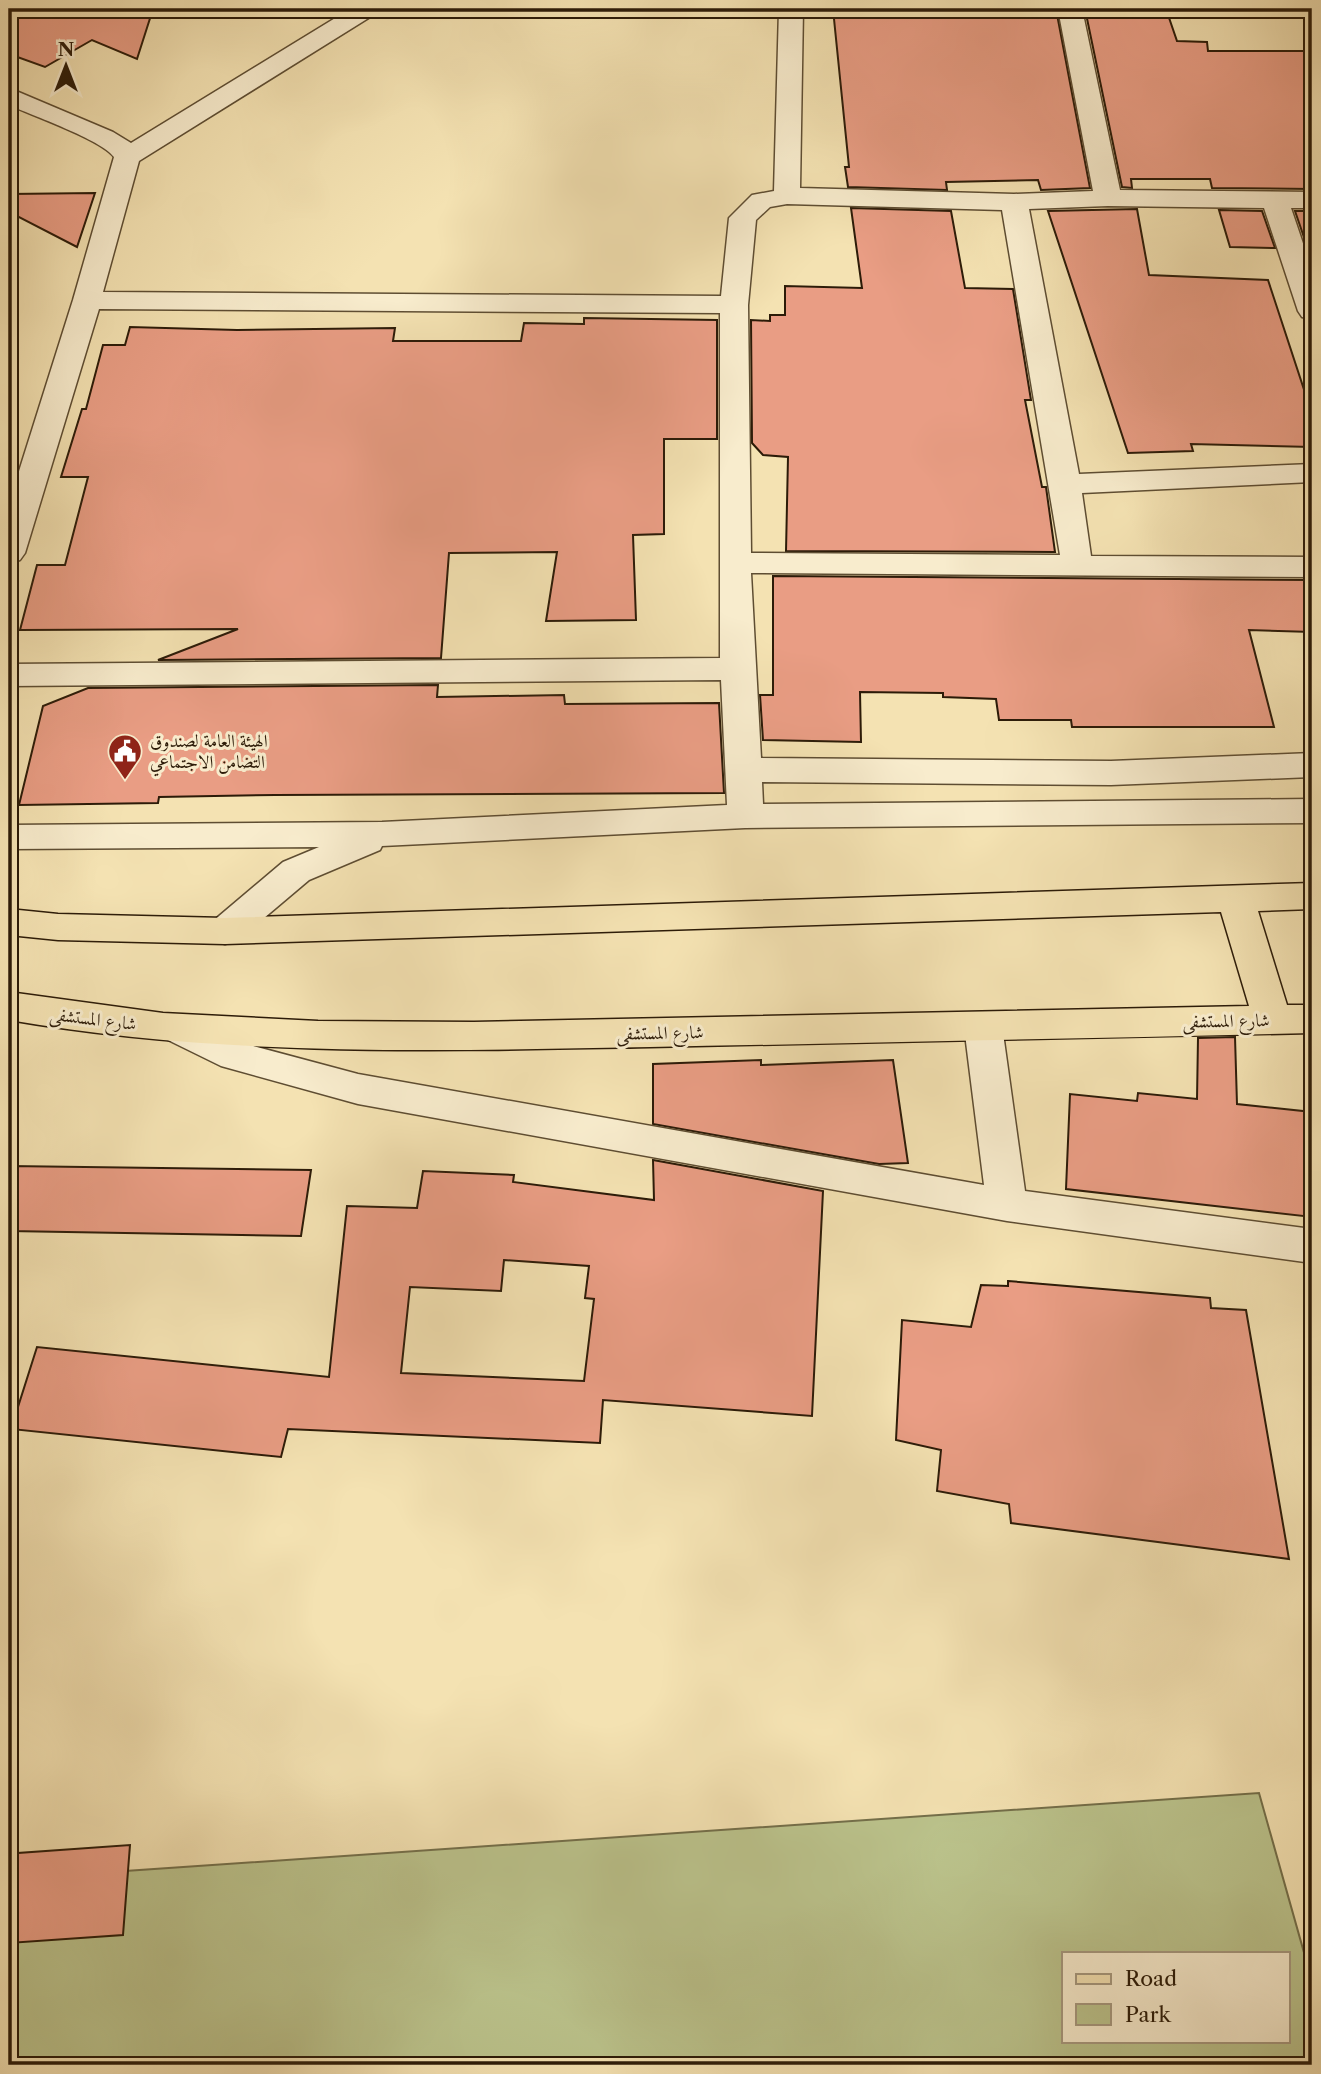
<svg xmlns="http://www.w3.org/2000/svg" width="1321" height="2074" font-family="'Libre Caslon Text',Amiri,serif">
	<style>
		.green { fill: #bbc38c; stroke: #746f4a; stroke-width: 2; fill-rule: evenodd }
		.building { fill: #e99d84; stroke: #2c1b08; stroke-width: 2; fill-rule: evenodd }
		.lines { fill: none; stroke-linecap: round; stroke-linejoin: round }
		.street-casing { stroke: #5e4d32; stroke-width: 3 }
		.primary-casing { stroke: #2c1b08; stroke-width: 3 }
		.street { fill: #f8eccd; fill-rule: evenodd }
		.primary { fill: #f4e2b2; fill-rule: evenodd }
		.labels { text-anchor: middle; stroke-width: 6; stroke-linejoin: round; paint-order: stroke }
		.poi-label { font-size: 18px; fill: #2c1b08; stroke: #f8eccd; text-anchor: start }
		.street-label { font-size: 18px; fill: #2c1b08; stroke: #f8eccd }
	</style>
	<rect width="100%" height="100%" fill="#f4e2b2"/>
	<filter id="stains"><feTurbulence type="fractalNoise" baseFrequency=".00286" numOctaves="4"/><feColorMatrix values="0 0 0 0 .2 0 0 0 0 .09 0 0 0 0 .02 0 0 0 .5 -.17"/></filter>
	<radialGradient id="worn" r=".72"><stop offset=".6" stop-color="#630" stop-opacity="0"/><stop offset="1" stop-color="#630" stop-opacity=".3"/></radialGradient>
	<path class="green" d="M 1259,1793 L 1312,1981 L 1312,2065 L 9,2065 L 9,1879 ZM 1064,1953 L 1288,1953 L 1288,2041 L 1064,2041 Z"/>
	<g class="building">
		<path d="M 9,9 L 153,9 L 137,59 L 92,40 L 45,67 L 9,54 Z"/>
		<path d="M 833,9 L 1056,9 L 1090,188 L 1041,190 L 1038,180 L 946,182 L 947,190 L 848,187 L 845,167 L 849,167 Z"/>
		<path d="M 1085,9 L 1166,9 L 1177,41 L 1207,42 L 1208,51 L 1312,51 L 1312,189 L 1212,188 L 1210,179 L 1131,179 L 1132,188 L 1122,187 Z"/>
		<path d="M 95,193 L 77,247 L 9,212 L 9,194 Z"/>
		<path d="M 851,208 L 951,211 L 965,288 L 1013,289 L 1031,400 L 1025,400 L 1042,487 L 1046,487 L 1055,552 L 786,551 L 788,457 L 763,455 L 752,443 L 751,320 L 770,321 L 770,315 L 785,315 L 785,286 L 862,288 Z"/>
		<path d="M 1137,209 L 1149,275 L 1268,280 L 1312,414 L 1312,447 L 1191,444 L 1193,451 L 1128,453 L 1048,211 Z"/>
		<path d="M 1219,210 L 1262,211 L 1275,248 L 1230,247 Z"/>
		<path d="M 1295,211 L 1312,211 L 1312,249 L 1308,249 Z"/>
		<path d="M 584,318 L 717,320 L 717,439 L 664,439 L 664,534 L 633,535 L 636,620 L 546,621 L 557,552 L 449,553 L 441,658 L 158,660 L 238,629 L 20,630 L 37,565 L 65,565 L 88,477 L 61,477 L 82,409 L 86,409 L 103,345 L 125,345 L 130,327 L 237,330 L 395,328 L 393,341 L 521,341 L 524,323 L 584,324 Z"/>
		<path d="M 773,576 L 1312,580 L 1312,632 L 1249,630 L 1274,727 L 1072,727 L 1071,720 L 999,720 L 996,699 L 943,697 L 943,693 L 860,692 L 861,742 L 763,740 L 760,695 L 773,695 Z"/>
		<path d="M 438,685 L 437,697 L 564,695 L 565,704 L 719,703 L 724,793 L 275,795 L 159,797 L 158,803 L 19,805 L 43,706 L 88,688 Z"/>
		<path d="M 1235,1037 L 1237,1104 L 1312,1112 L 1312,1217 L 1066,1189 L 1070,1094 L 1137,1101 L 1138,1093 L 1197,1099 L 1198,1038 Z"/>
		<path d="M 761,1060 L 761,1065 L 893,1060 L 908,1163 L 879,1164 L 653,1124 L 653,1064 Z"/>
		<path d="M 653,1160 L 823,1191 L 812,1416 L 603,1400 L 600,1443 L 288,1429 L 281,1457 L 11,1429 L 37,1347 L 329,1377 L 347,1206 L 417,1208 L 423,1171 L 514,1175 L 513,1182 L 654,1200 ZM 504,1260 L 589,1266 L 585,1298 L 594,1299 L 584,1381 L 401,1373 L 410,1287 L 501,1291 Z"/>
		<path d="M 9,1166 L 311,1170 L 301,1236 L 9,1231 Z"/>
		<path d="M 1008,1281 L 1210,1298 L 1211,1308 L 1246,1310 L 1289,1559 L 1011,1523 L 1009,1504 L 937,1491 L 941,1450 L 896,1440 L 902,1320 L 971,1327 L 981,1285 L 1008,1286 Z"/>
		<path d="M 130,1845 L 123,1935 L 9,1943 L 18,1853 Z"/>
	</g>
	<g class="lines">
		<g class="street-casing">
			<g id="street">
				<path d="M 350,9 L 378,9 L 375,14 L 139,161 L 103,292 L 721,296 L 729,218 L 752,195 L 774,191 L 779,9 L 803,9 L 800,188 L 1014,194 L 1093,191 L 1058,9 L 1082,9 L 1120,190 L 1312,192 L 1312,208 L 1291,208 L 1312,270 L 1312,319 L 1302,317 L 1298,311 L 1264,208 L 1108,206 L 1029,209 L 1079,474 L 1312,464 L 1312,482 L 1082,493 L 1091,556 L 1312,557 L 1312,577 L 751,573 L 761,758 L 1111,761 L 1312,753 L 1312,777 L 1111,785 L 762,782 L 763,804 L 1312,799 L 1312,823 L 745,828 L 382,846 L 380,850 L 309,880 L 238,940 L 225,944 L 212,940 L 206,931 L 212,922 L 283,862 L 319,847 L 9,849 L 9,825 L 382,822 L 727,805 L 721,680 L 9,686 L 9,664 L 720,658 L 720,313 L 99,309 L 25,553 L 20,560 L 9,563 L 9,503 L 73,300 L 114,157 C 102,140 31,115 9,105 L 9,88 L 113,132 L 131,143 ZM 787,204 L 1002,210 L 1060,555 L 751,553 L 748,305 L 756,220 L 770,207 Z"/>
				<path d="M 983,1012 L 997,1016 L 1002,1026 L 1025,1191 L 1312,1229 L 1312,1263 L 1007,1221 L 358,1104 L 221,1066 L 168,1040 L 163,1030 L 168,1020 L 182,1016 L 246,1044 L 358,1074 L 984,1185 L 964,1026 L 969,1016 Z"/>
			</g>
		</g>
		<g class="primary-casing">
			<path id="primary" d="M 1312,883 L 1312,909 L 1258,911 L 1287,1005 L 1312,1005 L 1312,1033 C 1091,1038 870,1043 650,1047 C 435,1051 222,1057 9,1020 L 9,992 L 163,1013 L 318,1021 L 474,1022 L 1249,1006 L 1221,912 L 225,944 L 58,940 L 9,935 L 9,909 L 58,914 L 225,918 Z"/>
		</g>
		<use href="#street" class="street"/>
		<use href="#primary" class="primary"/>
	</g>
	<defs>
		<g id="civic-pin" transform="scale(1.75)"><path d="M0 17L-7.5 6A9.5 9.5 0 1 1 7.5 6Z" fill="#8f2418" stroke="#f8eccd"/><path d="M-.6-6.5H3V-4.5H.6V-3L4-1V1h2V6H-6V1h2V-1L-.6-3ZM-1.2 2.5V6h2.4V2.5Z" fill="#fff"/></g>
	</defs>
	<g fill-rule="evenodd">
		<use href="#civic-pin" x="125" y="751"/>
	</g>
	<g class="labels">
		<g class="poi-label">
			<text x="150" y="747">الهيئة العامة لصندوق<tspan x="150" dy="21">التضامن الاجتماعي</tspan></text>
		</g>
		<g class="street-label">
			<text transform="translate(93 1019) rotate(7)" y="6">شارع المستشفى</text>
			<text transform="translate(1226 1021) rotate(-1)" y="6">شارع المستشفى</text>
			<text transform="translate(660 1033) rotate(-1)" y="6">شارع المستشفى</text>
		</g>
	</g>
	<rect width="1321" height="2074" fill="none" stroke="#f4e2b2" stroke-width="35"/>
	<rect x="10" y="10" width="1300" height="2053" fill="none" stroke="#2c1b08" stroke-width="3.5"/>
	<rect x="18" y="18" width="1286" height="2039" fill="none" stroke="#2c1b08" stroke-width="2"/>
	<rect x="1062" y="1952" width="228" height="91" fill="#f8eccd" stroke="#a6987e" stroke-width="2"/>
	<rect x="1076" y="1974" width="35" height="10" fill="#f4e2b2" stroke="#a6987e" stroke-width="2"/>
	<text x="1125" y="1986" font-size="21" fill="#2c1b08">Road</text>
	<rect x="1076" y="2004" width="35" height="21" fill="#bbc38c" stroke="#a6987e" stroke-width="2"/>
	<text x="1125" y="2022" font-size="21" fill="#2c1b08">Park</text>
	<g transform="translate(66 66)" stroke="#f8eccd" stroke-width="5" paint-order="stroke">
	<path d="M0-5L12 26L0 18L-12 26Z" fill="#2c1b08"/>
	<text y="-10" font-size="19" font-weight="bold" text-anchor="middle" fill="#2c1b08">N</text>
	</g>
	<rect width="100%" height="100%" filter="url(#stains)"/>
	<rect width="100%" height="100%" fill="url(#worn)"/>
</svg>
